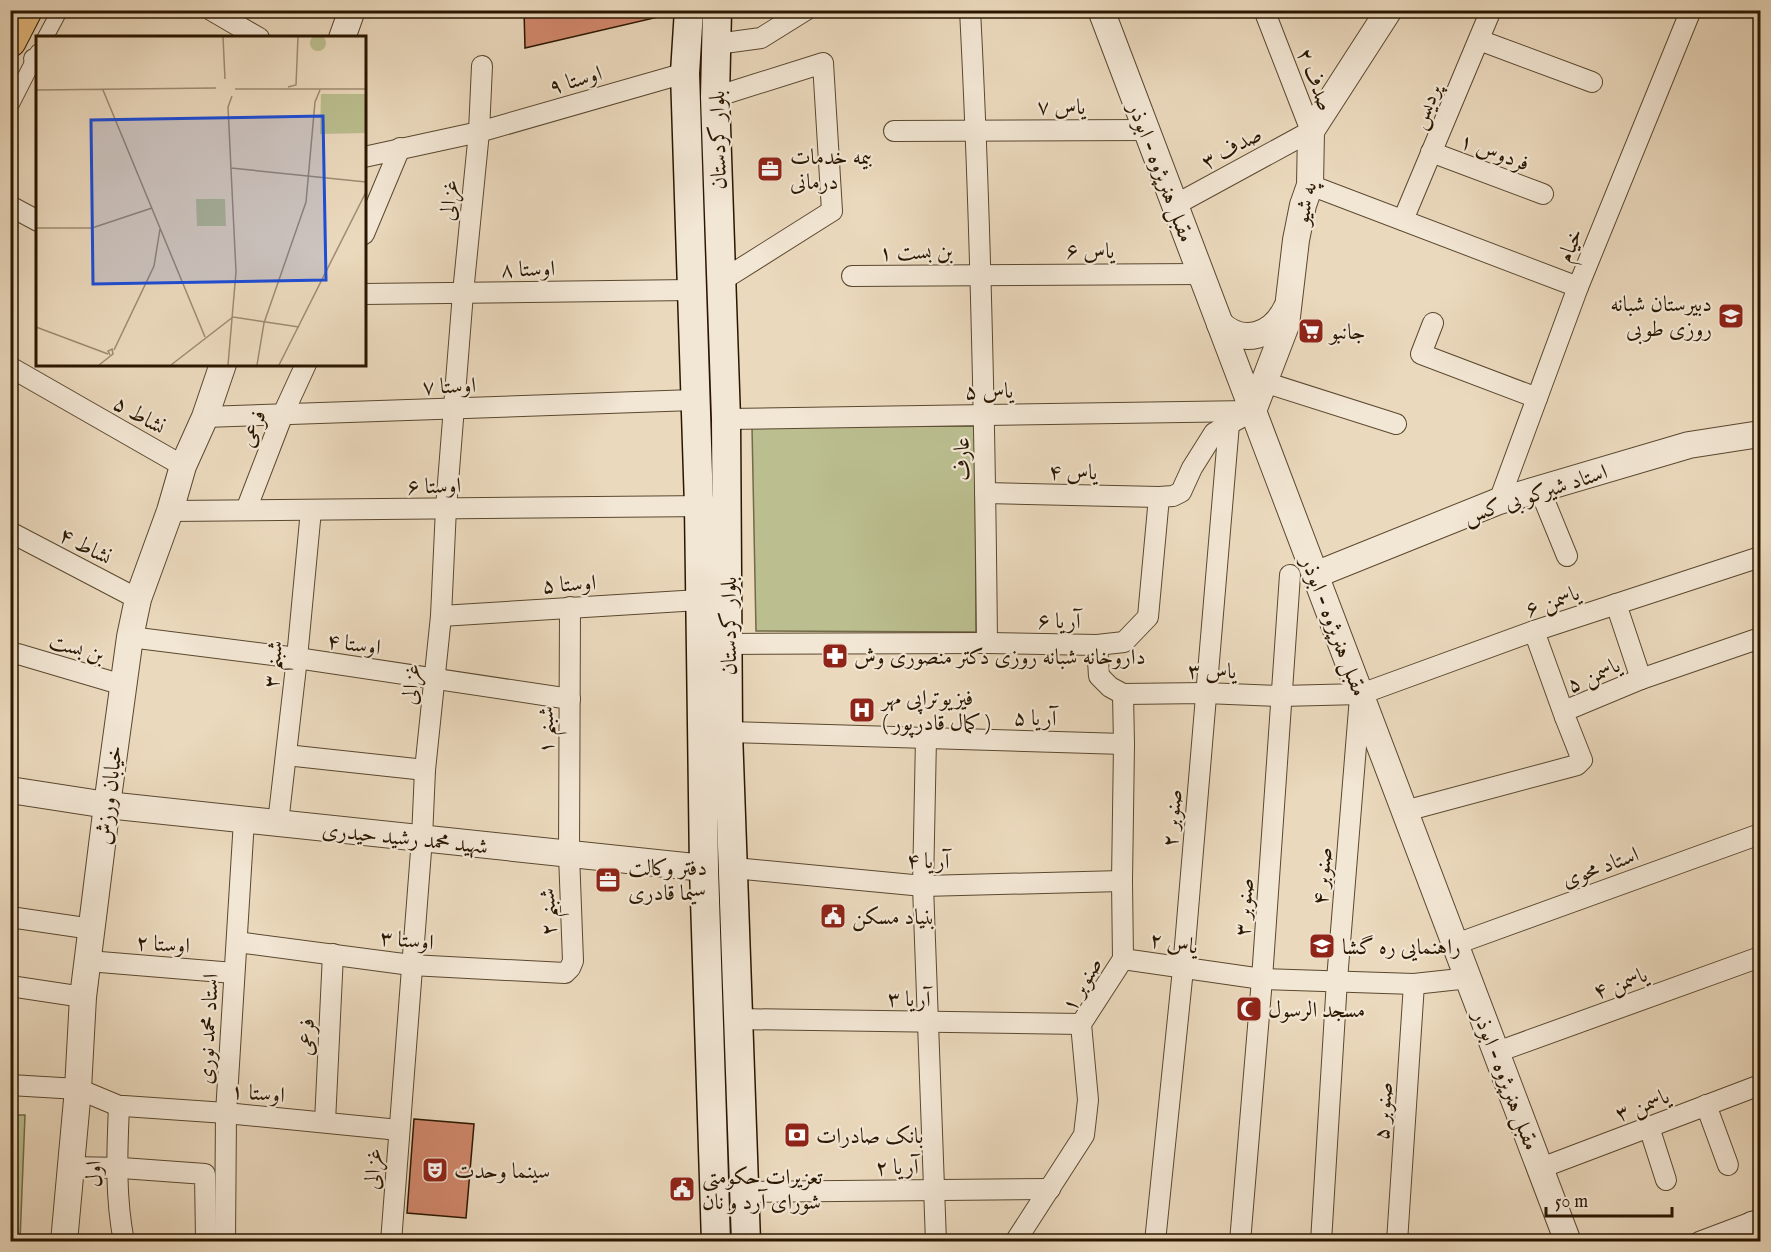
<svg xmlns="http://www.w3.org/2000/svg" width="1771" height="1252" font-family="'IM FELL English',Amiri,serif">
	<style>
		.green { fill: #bbbe8f; stroke: #726a48; stroke-width: 1.5 }
		.building { fill: #d1886c; stroke: #2a1700; stroke-width: 1.5 }
		.lines { fill: none; stroke-linecap: round; stroke-linejoin: round }
		.pedestrian-casing { stroke: #5a482f; stroke-width: 17 }
		.minor-casing { stroke: #5a482f; stroke-width: 22 }
		.tertiary-casing { stroke: #5a482f; stroke-width: 28 }
		.secondary-casing { stroke: #2a1700; stroke-width: 31 }
		.primary-casing { stroke: #2a1700; stroke-width: 34 }
		.pedestrian { stroke: #f2e6d4; stroke-width: 15 }
		.minor { stroke: #f2e6d4; stroke-width: 20 }
		.tertiary { stroke: #f2e6d4; stroke-width: 26 }
		.secondary { stroke: #f2e6d4; stroke-width: 28 }
		.primary { stroke: #e6bc7e; stroke-width: 32 }
		.labels { text-anchor: middle; stroke-width: 4.5; stroke-linejoin: round; paint-order: stroke }
		.street-label { font-size: 22px; fill: #2a1700; stroke: #f2e6d4 }
		.poi-label { font-size: 22px; fill: #2a1700; stroke: #f2e6d4; text-anchor: start }
		.inset-road { fill: none; stroke: #9e8b71; stroke-width: 1.5 }
		.view { fill: #1d4ed8; fill-opacity: 0.15; stroke: #1d4ed8; stroke-width: 3 }
		.inset-edge { fill: none; stroke: #2a1700; stroke-width: 3 }
	</style>
	<rect width="100%" height="100%" fill="#ebd9bd"/>
	<filter id="stains"><feTurbulence type="fractalNoise" baseFrequency=".00333" numOctaves="4"/><feColorMatrix values="0 0 0 0 .2 0 0 0 0 .09 0 0 0 0 .02 0 0 0 .5 -.17"/></filter>
	<radialGradient id="worn" r=".72"><stop offset=".6" stop-color="#630" stop-opacity="0"/><stop offset="1" stop-color="#630" stop-opacity=".3"/></radialGradient>
	<g class="green">
		<path d="M 975,426 L 976,632 L 756,631 L 752,427 Z"/>
		<path d="M 11,1115 L 25,1115 L 20,1241 L 11,1241 Z"/>
	</g>
	<g class="building">
		<path d="M 524,10 L 667,10 L 667,15 L 525,48 Z"/>
		<path d="M 414,1119 L 474,1124 L 466,1218 L 407,1213 Z"/>
	</g>
	<g class="lines">
		<g class="pedestrian-casing">
			<g id="pedestrian">
				<path d="M 45,38 L 60,10"/>
				<path d="M 10,107 L 38,52"/>
			</g>
		</g>
		<g class="minor-casing">
			<g id="minor">
				<path d="M 211,10 L 259,38"/>
				<path d="M 970,10 C 981,221 985,432 987,643"/>
				<path d="M 1479,40 L 1592,82"/>
				<path d="M 717,44 L 761,38 L 806,10"/>
				<path d="M 34,59 L 38,61"/>
				<path d="M 715,97 L 823,63 L 832,211 L 721,281"/>
				<path d="M 894,131 L 1146,130"/>
				<path d="M 1431,152 L 1543,194"/>
				<path d="M 364,157 L 479,132 L 685,73"/>
				<path d="M 1310,185 L 1578,287"/>
				<path d="M 1175,205 L 1311,131 L 1264,10"/>
				<path d="M 10,206 L 38,221"/>
				<path d="M 1403,220 L 1491,10"/>
				<path d="M 364,234 L 400,148"/>
				<path d="M 852,276 L 1201,274"/>
				<path d="M 364,294 L 691,290"/>
				<path d="M 1433,323 L 1421,354 L 1537,398"/>
				<path d="M 10,367 L 183,466"/>
				<path d="M 1264,382 L 1396,424"/>
				<path d="M 205,417 L 694,400"/>
				<path d="M 726,419 L 1250,411"/>
				<path d="M 1540,490 L 1567,556"/>
				<path d="M 985,493 L 1159,497"/>
				<path d="M 1499,501 L 1578,287 L 1691,10"/>
				<path d="M 246,510 L 283,414 L 306,364"/>
				<path d="M 170,511 L 710,506"/>
				<path d="M 10,532 L 138,599"/>
				<path d="M 1616,604 L 1641,679"/>
				<path d="M 441,616 L 699,600"/>
				<path d="M 1534,631 L 1565,717"/>
				<path d="M 130,637 L 297,658 L 570,699"/>
				<path d="M 728,644 L 987,643 L 1097,645 L 1124,642 L 1148,617 L 1159,497 L 1173,496 L 1181,492 L 1192,468 L 1214,433 L 1229,424"/>
				<path d="M 1097,645 L 1099,676 L 1110,687 L 1123,694 L 1205,693 L 1281,696 L 1361,694 L 1534,631 L 1760,557"/>
				<path d="M 18,654 L 123,685"/>
				<path d="M 728,732 L 1124,744"/>
				<path d="M 926,738 L 923,886 L 936,1242"/>
				<path d="M 286,755 L 425,770"/>
				<path d="M 1405,811 L 1577,765 L 1582,760 L 1565,717 L 1566,713 L 1569,709 L 1641,679 L 1760,638"/>
				<path d="M 278,823 L 297,658 L 311,510"/>
				<path d="M 734,868 L 923,886 L 1122,881"/>
				<path d="M 10,917 L 92,929"/>
				<path d="M 237,942 L 411,965 L 565,973 L 570,968 L 573,961 L 569,854 L 570,607"/>
				<path d="M 1456,944 L 1760,834"/>
				<path d="M 1123,959 L 1262,979 L 1414,984 L 1469,978"/>
				<path d="M 88,961 L 234,973"/>
				<path d="M 10,986 L 83,997"/>
				<path d="M 737,1019 L 1081,1024"/>
				<path d="M 1497,1052 L 1760,957"/>
				<path d="M 10,1085 L 78,1089 L 119,1106 L 124,1106 L 226,1113 L 399,1130"/>
				<path d="M 1706,1105 L 1728,1165"/>
				<path d="M 119,1106 C 117,1152 115,1196 124,1242"/>
				<path d="M 325,1122 L 333,954"/>
				<path d="M 1649,1127 L 1666,1180"/>
				<path d="M 70,1167 L 122,1168 L 205,1174 L 206,1239"/>
				<path d="M 1541,1168 L 1760,1085"/>
				<path d="M 744,1192 L 1050,1189"/>
				<path d="M 1751,1222 L 1760,1242"/>
				<path d="M 225,1242 L 226,1113 L 244,820"/>
				<path d="M 391,1242 L 422,838 L 425,770 L 441,616 L 446,508 L 463,293 L 479,132 L 482,66"/>
				<path d="M 1015,1242 L 1084,1135 L 1088,1100 L 1081,1024 L 1123,959 L 1122,881 L 1124,744 L 1123,694"/>
				<path d="M 1155,1242 L 1183,969 L 1229,424 L 1253,411"/>
				<path d="M 1240,1242 L 1262,979 L 1290,575"/>
				<path d="M 1321,1242 L 1337,980 L 1360,697"/>
				<path d="M 1397,1242 L 1414,984"/>
				<path d="M 1699,1242 L 1760,1219"/>
			</g>
		</g>
		<g class="tertiary-casing">
			<g id="tertiary">
				<path d="M 1101,10 L 1568,1242"/>
				<path d="M 342,38 L 352,10"/>
				<path d="M 1220,324 C 1243,346 1273,336 1286,309"/>
				<path d="M 1253,411 L 1286,325 L 1296,240 L 1303,205 L 1310,185 L 1311,131 L 1389,10"/>
				<path d="M 1315,575 L 1499,501 L 1689,445 L 1760,434"/>
				<path d="M 10,790 L 107,805 L 704,868"/>
				<path d="M 64,1242 L 78,1089 L 83,997 L 107,805 L 130,637 L 138,599 L 170,511 L 183,466 L 205,417 L 223,364"/>
			</g>
		</g>
		<g class="secondary-casing">
			<g id="secondary">
				<path d="M 689,10 L 685,73 L 699,506 L 704,868 L 716,1242"/>
				<path d="M 717,10 L 715,97 L 726,419 L 728,732 L 746,1242"/>
			</g>
		</g>
		<g class="primary-casing">
			<path id="primary" d="M 10,41 L 26,10"/>
		</g>
		<use href="#pedestrian" class="pedestrian"/>
		<use href="#minor" class="minor"/>
		<use href="#tertiary" class="tertiary"/>
		<use href="#secondary" class="secondary"/>
		<use href="#primary" class="primary"/>
	</g>
	<defs>
		<g id="office-square" transform="scale(1.35)"><rect x="-9" y="-9" width="18" height="18" rx="4" fill="#8f2418" stroke="#f2e6d4"/><path d="M-6-3h4V-5.5h4V-3h4V5H-6ZM-1-4.5V-3h2v-1.5ZM-6 0V1H6V0Z" fill="#fff"/></g>
		<g id="school-square" transform="scale(1.35)"><rect x="-9" y="-9" width="18" height="18" rx="4" fill="#8f2418" stroke="#f2e6d4"/><path d="M0-5L7-2L0 1L-7-2ZM-4 1L0 2.5L4 1V4Q0 6-4 4Z" fill="#fff"/></g>
		<g id="supermarket-square" transform="scale(1.35)"><rect x="-9" y="-9" width="18" height="18" rx="4" fill="#8f2418" stroke="#f2e6d4"/><path d="M-6-5.5h2.5l.6 2H6L4.5 2H-2.5L-4.4-4H-6ZM-1.5 3.2a1.3 1.3 0 1 0 .1 0ZM3 3.2a1.3 1.3 0 1 0 .1 0Z" fill="#fff"/></g>
		<g id="pharmacy-square" transform="scale(1.35)"><rect x="-9" y="-9" width="18" height="18" rx="4" fill="#8f2418" stroke="#f2e6d4"/><path d="M-2-6h4v4h4v4h-4v4h-4v-4h-4v-4h4Z" fill="#fff"/></g>
		<g id="hospital-square" transform="scale(1.35)"><rect x="-9" y="-9" width="18" height="18" rx="4" fill="#8f2418" stroke="#f2e6d4"/><path d="M-5-5h3v3.5h4V-5h3V5h-3V1.5h-4V5h-3Z" fill="#fff"/></g>
		<g id="civic-square" transform="scale(1.35)"><rect x="-9" y="-9" width="18" height="18" rx="4" fill="#8f2418" stroke="#f2e6d4"/><path d="M-.6-6.5H3V-4.5H.6V-3L4-1V1h2V6H-6V1h2V-1L-.6-3ZM-1.2 2.5V6h2.4V2.5Z" fill="#fff"/></g>
		<g id="mosque-square" transform="scale(1.35)"><rect x="-9" y="-9" width="18" height="18" rx="4" fill="#8f2418" stroke="#f2e6d4"/><path d="M3.5-4.9A6 6 0 1 0 3.5 4.9A5 5 0 1 1 3.5-4.9Z" fill="#fff"/></g>
		<g id="bank-square" transform="scale(1.35)"><rect x="-9" y="-9" width="18" height="18" rx="4" fill="#8f2418" stroke="#f2e6d4"/><path d="M-6-4H6V4H-6ZM0-2.3a2.3 2.3 0 1 0 0 4.6a2.3 2.3 0 1 0 0-4.6Z" fill="#fff"/></g>
		<g id="theatre-square" transform="scale(1.35)"><rect x="-9" y="-9" width="18" height="18" rx="4" fill="#8f2418" stroke="#f2e6d4"/><path d="M-5-5.5Q0-4 5-5.5V0Q5 5 0 6Q-5 5-5 0ZM-3.3-2.5H-1v1.5H-3.3ZM1-2.5H3.3v1.5H1ZM-2.8 1Q0 5.5 2.8 1Z" fill="#fff"/></g>
	</defs>
	<g fill-rule="evenodd">
		<use href="#office-square" x="770" y="169"/>
		<use href="#school-square" x="1731" y="316"/>
		<use href="#supermarket-square" x="1311" y="331"/>
		<use href="#pharmacy-square" x="835" y="656"/>
		<use href="#hospital-square" x="862" y="710"/>
		<use href="#office-square" x="608" y="880"/>
		<use href="#civic-square" x="833" y="916"/>
		<use href="#school-square" x="1322" y="946"/>
		<use href="#mosque-square" x="1249" y="1009"/>
		<use href="#bank-square" x="797" y="1135"/>
		<use href="#theatre-square" x="435" y="1170"/>
		<use href="#civic-square" x="682" y="1189"/>
	</g>
	<g class="labels">
		<g class="street-label">
			<text transform="translate(575 79) rotate(-16)" y="8">اوستا ۹</text>
			<text transform="translate(1316 79) rotate(69)" y="8">صدف ۲</text>
			<text x="1061" y="114">یاس ۷</text>
			<text transform="translate(1425 106) rotate(-67)" y="8">پردیس</text>
			<text transform="translate(717 140) rotate(-91)" y="8">بلوار کردستان</text>
			<text transform="translate(1231 147) rotate(-29)" y="8">صدف ۳</text>
			<text transform="translate(1495 151) rotate(20)" y="8">فردوس ۱</text>
			<text transform="translate(1162 172) rotate(69)" y="8">مقبل هنرپژوه - ابوذر</text>
			<text transform="translate(448 200) rotate(-84)" y="8">غزالی</text>
			<text transform="translate(1304 203) rotate(-78)" y="8">په شیو</text>
			<text transform="translate(1569 245) rotate(-68)" y="8">خیام</text>
			<text x="1090" y="258">یاس ۶</text>
			<text transform="translate(916 251) rotate(-1)" y="8">بن بست ۱</text>
			<text transform="translate(528 268) rotate(-1)" y="8">اوستا ۸</text>
			<text transform="translate(449 385) rotate(-2)" y="8">اوستا ۷</text>
			<text transform="translate(989 390) rotate(-1)" y="8">یاس ۵</text>
			<text transform="translate(140 414) rotate(30)" y="8">نشاط ۵</text>
			<text transform="translate(252 428) rotate(-68)" y="8">فرعی</text>
			<text transform="translate(961 459) rotate(-91)" y="8">عارف</text>
			<text transform="translate(1073 471) rotate(1)" y="8">یاس ۴</text>
			<text transform="translate(434 485) rotate(-1)" y="8">اوستا ۶</text>
			<text transform="translate(1535 493) rotate(-18)" y="8">استاد شیرکو بی کس</text>
			<text transform="translate(86 545) rotate(28)" y="8">نشاط ۴</text>
			<text transform="translate(569 583) rotate(-3)" y="8">اوستا ۵</text>
			<text transform="translate(1552 600) rotate(-19)" y="8">یاسمن ۶</text>
			<text transform="translate(1059 620) rotate(1)" y="8">آریا ۶</text>
			<text transform="translate(728 626) rotate(-90)" y="8">بلوار کردستان</text>
			<text transform="translate(1335 626) rotate(69)" y="8">مقبل هنرپژوه - ابوذر</text>
			<text transform="translate(354 643) rotate(8)" y="8">اوستا ۴</text>
			<text transform="translate(77 647) rotate(16)" y="8">بن بست</text>
			<text transform="translate(272 664) rotate(-84)" y="8">شبنم ۳</text>
			<text transform="translate(1212 670) rotate(1)" y="8">یاس ۳</text>
			<text transform="translate(1593 674) rotate(-24)" y="8">یاسمن ۵</text>
			<text transform="translate(410 684) rotate(-84)" y="8">غزالی</text>
			<text transform="translate(1035 717) rotate(2)" y="8">آریا ۵</text>
			<text transform="translate(545 730) rotate(-90)" y="8">شبنم ۱</text>
			<text transform="translate(108 795) rotate(-83)" y="8">خیابان ورزش</text>
			<text transform="translate(1171 818) rotate(-85)" y="8">صنوبر ۲</text>
			<text transform="translate(405 837) rotate(6)" y="8">شهید محمد رشید حیدری</text>
			<text transform="translate(928 860) rotate(2)" y="8">آریا ۴</text>
			<text transform="translate(1600 866) rotate(-20)" y="8">استاد محوی</text>
			<text transform="translate(1321 876) rotate(-85)" y="8">صنوبر ۴</text>
			<text transform="translate(1243 907) rotate(-86)" y="8">صنوبر ۳</text>
			<text transform="translate(547 912) rotate(-92)" y="8">شبنم ۲</text>
			<text transform="translate(407 939) rotate(6)" y="8">اوستا ۳</text>
			<text transform="translate(1174 942) rotate(9)" y="8">یاس ۲</text>
			<text transform="translate(163 943) rotate(4)" y="8">اوستا ۲</text>
			<text transform="translate(1620 982) rotate(-20)" y="8">یاسمن ۴</text>
			<text transform="translate(1081 984) rotate(-60)" y="8">صنوبر ۱</text>
			<text transform="translate(909 998) rotate(1)" y="8">آریا ۳</text>
			<text transform="translate(207 1029) rotate(-87)" y="8">استاد محمد نوری</text>
			<text transform="translate(305 1037) rotate(-87)" y="8">فرعی</text>
			<text transform="translate(1507 1080) rotate(69)" y="8">مقبل هنرپژوه - ابوذر</text>
			<text transform="translate(258 1092) rotate(5)" y="8">اوستا ۱</text>
			<text transform="translate(1642 1104) rotate(-21)" y="8">یاسمن ۳</text>
			<text transform="translate(1382 1111) rotate(-86)" y="8">صنوبر ۵</text>
			<text transform="translate(897 1166) rotate(-1)" y="8">آریا ۲</text>
			<text transform="translate(372 1169) rotate(-86)" y="8">غزالی</text>
			<text transform="translate(93 1174) rotate(-91)" y="8">اول</text>
		</g>
		<g class="poi-label">
			<text x="790" y="164">بیمه خدمات<tspan x="790" dy="25">درمانی</tspan></text>
			<text x="1712" y="311" text-anchor="end">دبیرستان شبانه<tspan x="1712" dy="25">روزی طوبی</tspan></text>
			<text x="1330" y="339">جانبو</text>
			<text x="854" y="664">داروخانه شبانه روزی دکتر منصوری وش</text>
			<text x="882" y="705">فیزیوتراپی مهر<tspan x="882" dy="25">( کمال قادرپور )</tspan></text>
			<text x="628" y="875">دفتر وکالت<tspan x="628" dy="25">سیما قادری</tspan></text>
			<text x="852" y="924">بنیاد مسکن</text>
			<text x="1342" y="954">راهنمایی ره گشا</text>
			<text x="1268" y="1017">مسجد الرسول</text>
			<text x="816" y="1143">بانک صادرات</text>
			<text x="454" y="1178">سینما وحدت</text>
			<text x="702" y="1184">تعزیرات حکومتی<tspan x="702" dy="25">شورای آرد و نان</tspan></text>
		</g>
	</g>
	<g transform="translate(36 36)">
		<rect width="330" height="330" fill="#ebd9bd"/>
		<path d="M274 7a8 8 0 1 1 16 0a8 8 0 1 1-16 0ZM 285,58 L 330,58 L 330,97 L 284,98 ZM 160,163 L 189,163 L 190,190 L 161,190 Z" fill="#bbbe8f"/>
		<path class="inset-road" d="M 187,1 L 189,43M 252,51 L 260,49 L 262,1M 199,53 L 330,53M 0,54 L 180,52M 67,54 L 169,301M 195,132 L 330,146M 0,192 L 56,192 L 116,172M 0,291 L 72,318M 78,314 L 118,230 L 124,193M 63,329 L 77,318 L 76,313 L 72,315 L 74,319M 135,329 L 197,281 L 263,291M 192,329 L 200,236 L 192,71 L 196,60M 221,329 L 228,287 L 270,166 L 279,66 L 284,54M 243,329 L 330,156"/>
		<path class="view" d="M 287,80 L 290,244 L 57,248 L 55,84 Z"/>
		<rect width="330" height="330" class="inset-edge"/>
	</g>
	<rect width="1771" height="1252" fill="none" stroke="#ebd9bd" stroke-width="36"/>
	<rect x="12" y="12" width="1747" height="1228" fill="none" stroke="#2a1700" stroke-width="3"/>
	<rect x="18" y="18" width="1735" height="1216" fill="none" stroke="#2a1700" stroke-width="1.5"/>
	<path d="M1546 1207v9h126v-9" fill="none" stroke="#2a1700" stroke-width="3"/>
	<text x="1555" y="1207" font-size="18" fill="#2a1700" stroke="#f2e6d4" stroke-width="4.5" paint-order="stroke">50 m</text>
	<rect width="100%" height="100%" filter="url(#stains)"/>
	<rect width="100%" height="100%" fill="url(#worn)"/>
</svg>
